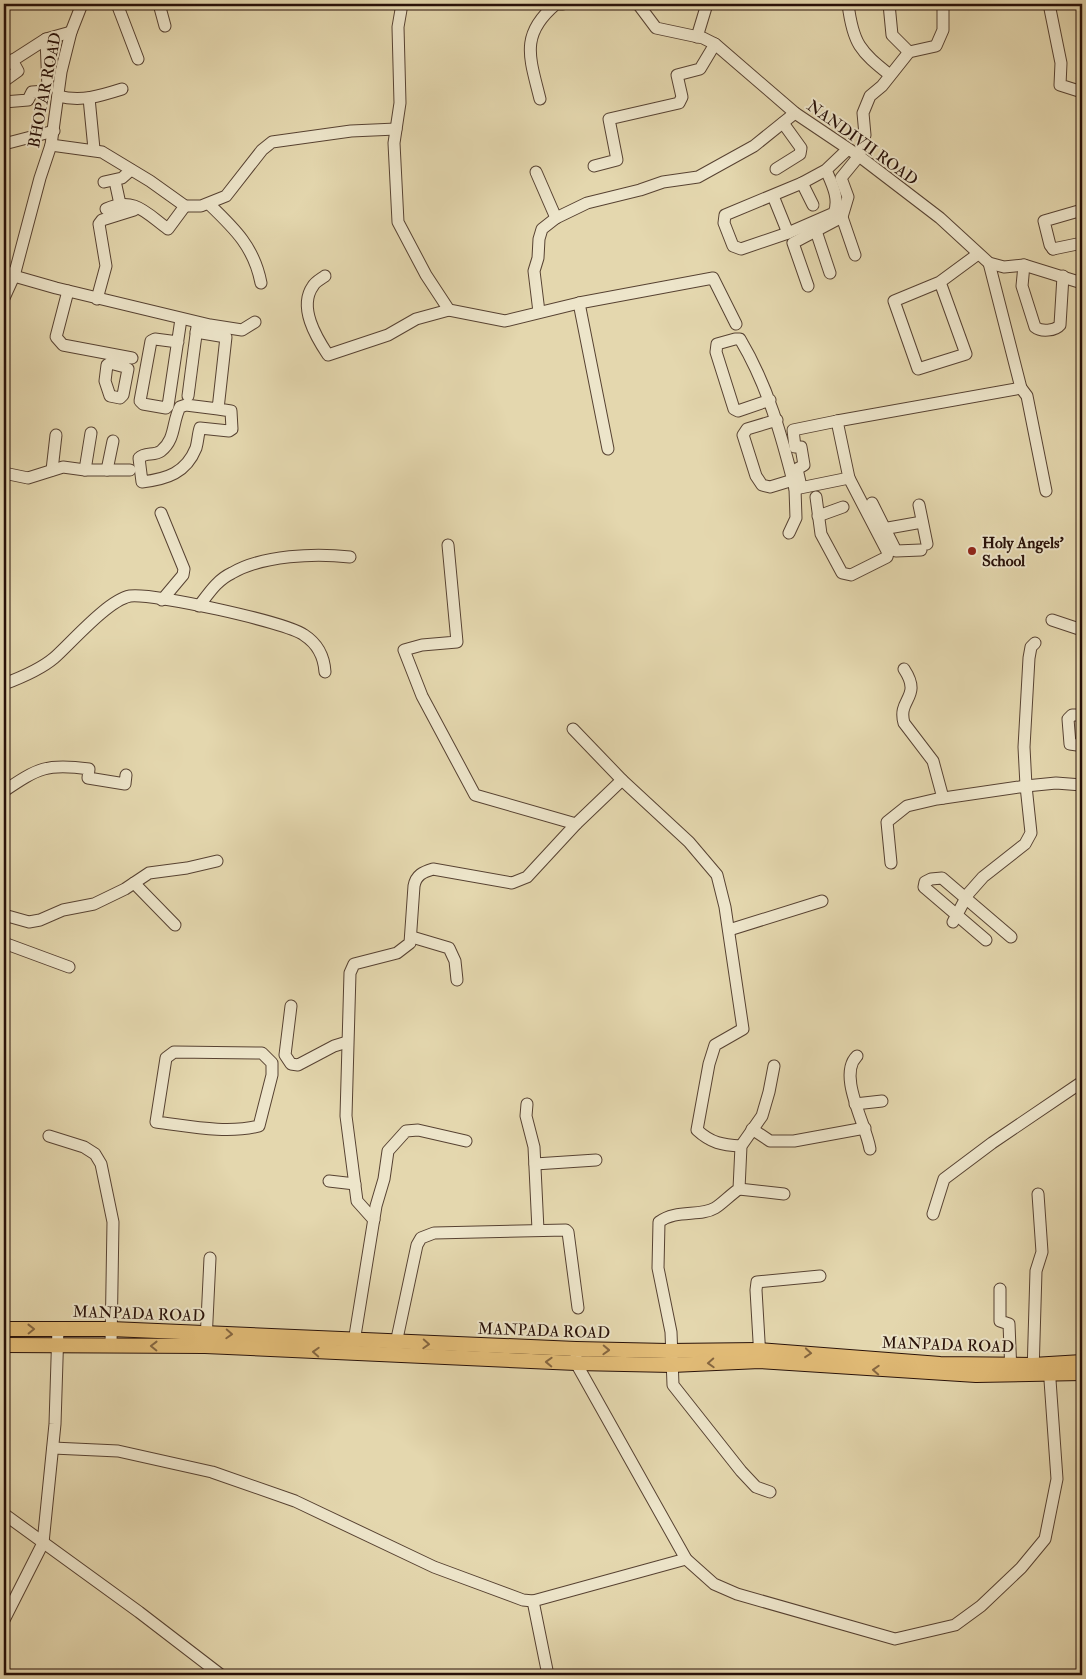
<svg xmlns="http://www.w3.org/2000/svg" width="1086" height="1679" font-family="'IM FELL Double Pica',serif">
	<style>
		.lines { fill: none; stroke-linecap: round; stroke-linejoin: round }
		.minor-casing { stroke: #574232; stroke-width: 13 }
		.major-casing { stroke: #281109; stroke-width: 16 }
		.minor { stroke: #ede5ca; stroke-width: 11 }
		.major { stroke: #e2bc77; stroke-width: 14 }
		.oneway { stroke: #856640 }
		.poi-dot { fill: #8f2418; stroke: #ede5ca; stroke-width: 2 }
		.labels { text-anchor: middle; stroke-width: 4; stroke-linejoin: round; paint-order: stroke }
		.street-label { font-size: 16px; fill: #281109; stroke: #ede5ca }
		.poi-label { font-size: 16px; font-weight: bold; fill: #281109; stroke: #ede5ca; text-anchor: start }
	</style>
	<rect width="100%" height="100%" fill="#e4d7ae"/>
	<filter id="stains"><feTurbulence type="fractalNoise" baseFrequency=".004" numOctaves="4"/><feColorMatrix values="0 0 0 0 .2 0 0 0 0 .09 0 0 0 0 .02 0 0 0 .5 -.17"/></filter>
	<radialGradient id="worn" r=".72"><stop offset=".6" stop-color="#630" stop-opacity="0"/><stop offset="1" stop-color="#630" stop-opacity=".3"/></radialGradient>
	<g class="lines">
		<g class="minor-casing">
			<g id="minor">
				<path d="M 117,4 L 138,59"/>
				<path d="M 159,4 L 165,26"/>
				<path d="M 402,4 L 398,27 L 400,103 L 394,143 L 398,222 L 426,275 L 449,310 L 505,321 L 579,303 L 713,278 L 736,324"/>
				<path d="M 638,4 L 656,28 L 703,38 L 715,44 L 795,113 L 859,156 L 940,218 L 989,263 L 1004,267 L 1024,265 L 1082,283"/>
				<path d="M 848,4 C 853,44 860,51 890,75"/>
				<path d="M 889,4 L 892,35 L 909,52"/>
				<path d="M 1049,4 L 1061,63 L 1060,85 L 1082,92"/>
				<path d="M 697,37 L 707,4"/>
				<path d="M 4,66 L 46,39 L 71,32"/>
				<path d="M 4,81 L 18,71 L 12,60"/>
				<path d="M 58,96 C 81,102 100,96 122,89"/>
				<path d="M 89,98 L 94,149"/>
				<path d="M 540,99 C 530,58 519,35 556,4 L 563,4"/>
				<path d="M 4,102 L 28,100 L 32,92 L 46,91 L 48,89 L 46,39"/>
				<path d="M 4,144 L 54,131"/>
				<path d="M 51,145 L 102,152 L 150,181 L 185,206 L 201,206 L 226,196 L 262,150 L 272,142 L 351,131 L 396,129"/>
				<path d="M 594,166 L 617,160 L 609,119 L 679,103 L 682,97 L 677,75 L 700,69 L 715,44"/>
				<path d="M 776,169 L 800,154 L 801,148 L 783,123"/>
				<path d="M 826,170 L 802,183 L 725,215 L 724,223 L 733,246 L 741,249 L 788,233 L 834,213 C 840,199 832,184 826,170 L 848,149"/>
				<path d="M 536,172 L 556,218"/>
				<path d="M 115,181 L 120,204"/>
				<path d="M 104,182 L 122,178 L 131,170"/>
				<path d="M 802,183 L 813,205"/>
				<path d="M 773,196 L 788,233"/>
				<path d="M 209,204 C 235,229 254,247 261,283"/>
				<path d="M 106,209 C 134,196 146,213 168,229 L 185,206"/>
				<path d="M 842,217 L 855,255"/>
				<path d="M 816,231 L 830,273"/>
				<path d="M 1053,249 L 1050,245 L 1044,221 L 1082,210"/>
				<path d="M 1053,249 L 1082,243"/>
				<path d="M 1024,265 L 1022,286 L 1035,327 C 1041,332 1055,331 1060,325 L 1063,276"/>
				<path d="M 4,270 L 14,276 L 56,288 L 210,325 L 242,330 L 255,322"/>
				<path d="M 325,276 C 321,279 315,282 313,286 C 298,307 316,337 328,355 L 388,335 L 416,319 L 449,310"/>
				<path d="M 940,282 L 966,354 L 918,369 L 894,301 L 940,282 L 978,254"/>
				<path d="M 808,286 L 793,243 L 842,217 L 848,197 L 841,178 L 859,156 L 865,135 L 863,113 L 870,96 L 882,86 L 909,52 L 936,46 L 943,30 L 943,4"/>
				<path d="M 68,291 L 56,337 L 63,345 L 132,358"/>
				<path d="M 4,298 L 14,276 L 40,178 L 51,145 L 61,72 L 71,32 L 82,4"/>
				<path d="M 97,299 L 106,266 L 99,224 L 102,220 L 134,210"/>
				<path d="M 579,303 L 608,449"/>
				<path d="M 539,312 L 534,271 L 538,258 L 539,239 L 542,229 L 556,218 L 587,203 L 640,190 L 663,182 L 698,177 L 754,146 L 795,113"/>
				<path d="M 196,332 L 226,337 L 218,409 L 231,411 L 232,429 L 229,431 L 200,428 C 198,434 198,441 196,448 C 186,473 167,479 142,482 L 139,458 C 145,452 154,456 161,451 C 176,439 172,422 180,407 L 186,405 L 218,409"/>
				<path d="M 178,342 L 155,339 L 151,341 L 140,401 L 143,404 L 166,408 L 168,406 L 181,319"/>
				<path d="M 110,363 L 125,367 L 128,369 L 123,395 L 120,398 L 110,396 L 105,381 L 107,365 Z"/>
				<path d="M 1021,388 L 1027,396 L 1046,491"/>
				<path d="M 188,396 L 197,327"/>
				<path d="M 770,400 L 738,411 L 734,409 L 716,352 L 717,344 L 735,339 L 740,339 C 768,386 782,437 795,489 L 849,478 L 837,421 L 1021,388 L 989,263"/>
				<path d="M 777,420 L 747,429 L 743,435 L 756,476 L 762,485 L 770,487 L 793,480"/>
				<path d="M 52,470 L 56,435"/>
				<path d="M 85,470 L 91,433"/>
				<path d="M 107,470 L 113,441"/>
				<path d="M 4,473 L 28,478 L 63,467 L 85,470 L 130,470"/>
				<path d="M 800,482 L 797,469 L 804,465 L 801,447 L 795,447 L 793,430 L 837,421"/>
				<path d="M 816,497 L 821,534 L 842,573 L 851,575 L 887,557 L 888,553 L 849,478"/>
				<path d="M 872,503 L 896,551 L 921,550"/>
				<path d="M 919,505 L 927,544"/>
				<path d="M 161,513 L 184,569 L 183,575 L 162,600"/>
				<path d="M 818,516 L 843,507"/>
				<path d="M 877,530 L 922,522"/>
				<path d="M 789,533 L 796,518 L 795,489"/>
				<path d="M 448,545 L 457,642 L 422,645 L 404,650 L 422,696 L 475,795 L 576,824"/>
				<path d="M 199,606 C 209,593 217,580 232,573 C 263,555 315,553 350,557"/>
				<path d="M 1052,620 L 1082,630"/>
				<path d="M 1035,643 L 1031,647 L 1029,658 L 1024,747 L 1026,786 L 1056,783 L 1082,785"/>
				<path d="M 904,669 C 923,698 897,698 904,723 L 933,761 L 943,798"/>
				<path d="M 4,684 C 20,678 41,669 54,658 C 71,643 108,600 130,596 C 153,593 286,622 304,635 C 318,644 324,656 325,672"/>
				<path d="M 573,729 L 622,780"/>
				<path d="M 1077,745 L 1070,744 L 1068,719 L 1072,715 L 1082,715"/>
				<path d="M 4,791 C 38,768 47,763 89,769 L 88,778 L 125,784 L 126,775"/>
				<path d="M 891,863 L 887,822 L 907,806 L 937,799 L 1026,786 L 1031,833 L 1025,844 L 983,877 L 968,894 L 953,922"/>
				<path d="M 134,883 L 175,925"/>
				<path d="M 4,915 L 29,922 L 40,920 L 63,910 L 94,904 L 125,889 L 149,873 L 187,868 L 217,861"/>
				<path d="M 729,930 L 822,901"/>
				<path d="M 412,937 L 449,948 L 455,961 L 457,980"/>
				<path d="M 986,940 L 924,887 L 925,882 L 931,879 L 942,878 L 1011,937"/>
				<path d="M 4,943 L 69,967"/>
				<path d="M 291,1006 L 285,1055 L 291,1064 L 298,1065 L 334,1046 L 347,1042"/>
				<path d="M 174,1052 L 262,1053 L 272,1063 L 272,1075 L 259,1126 C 226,1134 189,1126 156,1122 L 166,1058 Z"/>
				<path d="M 857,1056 C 837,1075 866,1124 870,1149"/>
				<path d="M 527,1104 L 526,1116 L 534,1147 L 538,1230"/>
				<path d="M 855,1104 L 882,1101"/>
				<path d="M 752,1129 L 770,1141 L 794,1141 L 865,1128"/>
				<path d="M 49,1136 L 84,1147 L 95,1154 L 101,1164 L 113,1222 L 111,1345"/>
				<path d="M 535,1164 L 596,1160"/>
				<path d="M 329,1181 L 355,1184"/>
				<path d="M 739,1189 L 784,1194"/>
				<path d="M 933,1214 L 944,1179 L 992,1143 L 1082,1082"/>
				<path d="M 374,1220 L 357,1201 L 346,1116 L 350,973 L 354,964 L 397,953 L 410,943 L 414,886 C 416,875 423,872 433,869 L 512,883 L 527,877 L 576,824 L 622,780 L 689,842 L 717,875 L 725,907 L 743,1029 L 715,1045 L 709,1064 L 697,1130 C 711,1143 722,1145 741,1146"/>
				<path d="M 1000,1289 L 1000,1321 L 1009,1324 L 1011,1373"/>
				<path d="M 206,1341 L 210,1258"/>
				<path d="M 353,1348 L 376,1206 L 384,1179 L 388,1151 L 406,1131 L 418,1130 L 466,1141"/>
				<path d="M 395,1348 L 417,1245 L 421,1238 L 434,1233 L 566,1230 L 568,1232 L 578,1308"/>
				<path d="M 576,1357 L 576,1363 L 686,1559 L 714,1584 L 737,1594 L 895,1639 L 955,1625 L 981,1606 L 1021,1568 L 1045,1539 L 1057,1479 L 1049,1366"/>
				<path d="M 760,1358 L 756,1290 L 757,1282 L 820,1276"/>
				<path d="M 1033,1373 L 1036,1271 L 1042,1252 L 1038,1194"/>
				<path d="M 53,1448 L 118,1451 L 212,1472 L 295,1501 L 434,1567 L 523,1600 L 533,1601"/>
				<path d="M 770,1492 L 756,1487 L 741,1471 L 673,1385 L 671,1332 L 658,1268 L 659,1222 C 676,1209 700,1217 715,1208 C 722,1204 730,1195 739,1189 L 741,1146 L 762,1116 L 769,1092 L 774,1066"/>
				<path d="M 4,1514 L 139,1612 L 221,1675"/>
				<path d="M 4,1620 L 43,1543 L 55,1424 L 58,1328"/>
				<path d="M 548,1675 L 533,1601 L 686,1559"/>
			</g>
		</g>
		<g class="major-casing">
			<g id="major">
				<path d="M 4,1329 L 111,1329 L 576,1349 L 668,1351 L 759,1350 L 940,1364 L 1033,1365 L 1082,1362"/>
				<path d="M 4,1345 L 205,1346 L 576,1363 L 672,1365 L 760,1361 L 976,1375 L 1082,1373"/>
			</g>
		</g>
		<use href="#minor" class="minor"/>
		<use href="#major" class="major"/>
	</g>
	<defs><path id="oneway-chevron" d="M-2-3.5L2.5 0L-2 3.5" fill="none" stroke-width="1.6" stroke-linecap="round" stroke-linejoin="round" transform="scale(1.25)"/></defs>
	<g class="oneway">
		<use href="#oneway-chevron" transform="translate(31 1329) rotate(-1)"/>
		<use href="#oneway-chevron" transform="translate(229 1334) rotate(3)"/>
		<use href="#oneway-chevron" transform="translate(426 1344) rotate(3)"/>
		<use href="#oneway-chevron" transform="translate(154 1346) rotate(-179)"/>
		<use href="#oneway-chevron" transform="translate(606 1350) rotate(2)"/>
		<use href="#oneway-chevron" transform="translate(316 1352) rotate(-177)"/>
		<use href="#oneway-chevron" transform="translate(808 1353) rotate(5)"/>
		<use href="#oneway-chevron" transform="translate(549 1362) rotate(-178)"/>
		<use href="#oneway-chevron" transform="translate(711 1363) rotate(177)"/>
		<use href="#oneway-chevron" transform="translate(876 1370) rotate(-177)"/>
	</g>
	<circle class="poi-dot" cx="972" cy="551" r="5"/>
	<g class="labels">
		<g class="street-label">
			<text transform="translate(44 90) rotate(-79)" y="6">BHOPAR ROAD</text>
			<text transform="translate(863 142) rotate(36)" y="6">NANDIVII ROAD</text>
			<text transform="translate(139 1313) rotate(2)" y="6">MANPADA ROAD</text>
			<text transform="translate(544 1330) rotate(2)" y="6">MANPADA ROAD</text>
			<text transform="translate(948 1344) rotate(2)" y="6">MANPADA ROAD</text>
		</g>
		<g class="poi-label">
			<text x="982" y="548">Holy Angels'<tspan x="982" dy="18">School</tspan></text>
		</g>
	</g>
	<rect width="1086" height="1679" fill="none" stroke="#e4d7ae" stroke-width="20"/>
	<rect x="5" y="5" width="1076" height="1669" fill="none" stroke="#281109" stroke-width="2.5"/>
	<rect x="10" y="10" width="1066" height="1659" fill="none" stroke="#281109"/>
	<rect width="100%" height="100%" filter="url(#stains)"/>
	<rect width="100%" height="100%" fill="url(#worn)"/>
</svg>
